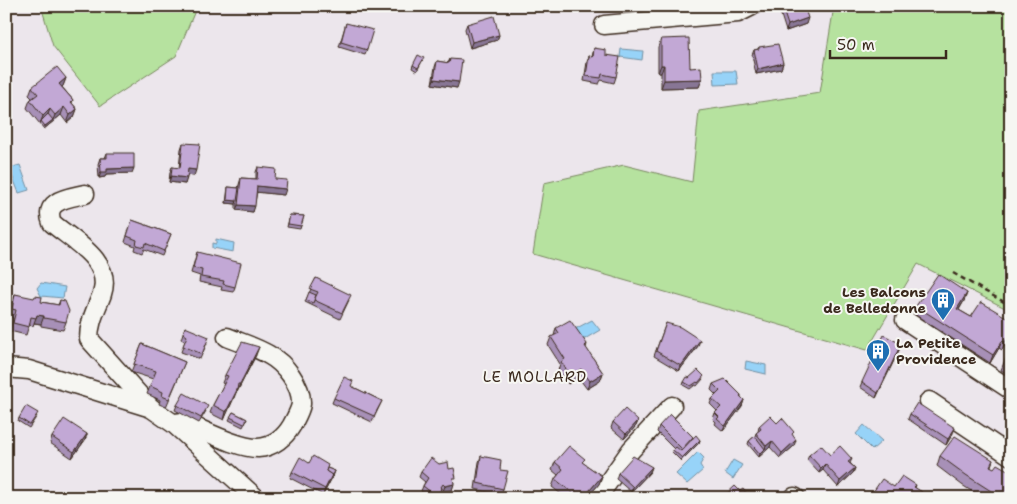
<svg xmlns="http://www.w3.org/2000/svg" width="1017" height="504" font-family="'Shantell Sans',sans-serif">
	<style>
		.green { fill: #b6e29f; stroke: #78865e }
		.water { fill: #97d3f8; stroke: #728fa1 }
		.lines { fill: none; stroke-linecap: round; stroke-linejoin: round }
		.minor-casing { stroke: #3b2a1e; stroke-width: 21 }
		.path { stroke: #3b2a1e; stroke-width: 2.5; stroke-dasharray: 5 4; stroke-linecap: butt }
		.minor { stroke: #f6f6f2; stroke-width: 18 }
		.wall { fill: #a790b7; stroke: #3b2a1e }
		.shaded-wall { fill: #887695; stroke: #3b2a1e }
		.building { fill: #c2a8d5; stroke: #3b2a1e }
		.labels { text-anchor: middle; stroke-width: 4; stroke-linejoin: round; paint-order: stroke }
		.poi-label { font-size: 14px; font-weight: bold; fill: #3b2a1e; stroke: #f6f6f2; text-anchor: end }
		.neighbourhood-label { font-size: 15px; letter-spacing: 1px; fill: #3b2a1e; stroke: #f6f6f2 }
	</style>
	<rect width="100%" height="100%" fill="#ece6ec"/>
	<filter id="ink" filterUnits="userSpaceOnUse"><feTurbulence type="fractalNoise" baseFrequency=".02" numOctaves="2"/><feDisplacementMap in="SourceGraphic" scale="10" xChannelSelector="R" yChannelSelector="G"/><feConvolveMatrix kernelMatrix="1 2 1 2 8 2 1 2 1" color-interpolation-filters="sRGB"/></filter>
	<g filter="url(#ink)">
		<g class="green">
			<path d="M 41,6 L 197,6 L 176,56 L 100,106 L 53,46 Z"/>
			<path d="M 834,6 L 1011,6 L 1011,311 L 918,264 L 867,350 L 533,254 L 544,183 L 624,165 L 692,182 L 699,111 L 820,93 Z"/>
		</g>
		<g class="water">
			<path d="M 621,49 L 643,51 L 642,60 L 620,57 Z"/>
			<path d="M 714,71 L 736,71 L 738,84 L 715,85 Z"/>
			<path d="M 20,165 L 29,190 L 19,193 L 9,168 Z"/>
			<path d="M 216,239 L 234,243 L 233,252 L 212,248 L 212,243 L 216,244 Z"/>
			<path d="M 41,283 L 65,287 L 63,298 L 41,296 L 37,288 Z"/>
			<path d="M 592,320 L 600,330 L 583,340 L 575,329 Z"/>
			<path d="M 746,361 L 766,365 L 766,374 L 745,369 Z"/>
			<path d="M 864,425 L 882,441 L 872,450 L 856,434 Z"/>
			<path d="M 698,452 L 704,458 L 700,465 L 703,470 L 687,484 L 676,474 Z"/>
			<path d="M 733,460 L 742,465 L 733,479 L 725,473 Z"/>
		</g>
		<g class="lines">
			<g class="minor-casing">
				<g id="minor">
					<path d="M 604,25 L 738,13 L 752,6"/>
					<path d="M 85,194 C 68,198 43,200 52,223 C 73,241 113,261 102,294 C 96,310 89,322 89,339 L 151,408"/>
					<path d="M 905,320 L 1011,390"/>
					<path d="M 6,368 L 29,370 L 151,408 L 174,424 L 256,498"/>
					<path d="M 929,401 L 1011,456"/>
					<path d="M 176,423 L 183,422 C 204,430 237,448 258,448 C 273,447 285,437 292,425 C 295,419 300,411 301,404 C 302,385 284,363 269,355 C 256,347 241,343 227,337"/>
					<path d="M 794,497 L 796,498"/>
					<path d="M 597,498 L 631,450 L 672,406"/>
				</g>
			</g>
			<path class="path" d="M 953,273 L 1011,306"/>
			<use href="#minor" class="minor"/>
		</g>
		<g class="wall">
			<path d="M 782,7 L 807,8 L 806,12 L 806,24 L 786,31 L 780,12 Z"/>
			<path d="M 346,23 L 367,50 L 365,55 L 339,47 Z"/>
			<path d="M 467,24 L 499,35 L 497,40 L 470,48 L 465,29 Z"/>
			<path d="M 661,39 L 702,79 L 699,87 L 661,88 L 661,73 L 658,73 L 658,47 Z"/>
			<path d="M 759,47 L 783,63 L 781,69 L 756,74 L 752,55 L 754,50 L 758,49 Z"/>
			<path d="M 594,48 L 606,55 L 616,77 L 614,83 L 601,80 L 599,84 L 584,81 L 587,62 L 589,56 L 592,57 Z"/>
			<path d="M 450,59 L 457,88 L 432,84 L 435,67 L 437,61 L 448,63 Z"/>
			<path d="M 422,61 L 417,71 L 412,68 L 413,65 Z"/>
			<path d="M 66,78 L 63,86 L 62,87 L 73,100 L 72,103 L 77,109 L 74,117 L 67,123 L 61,115 L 44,129 L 27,108 L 30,100 L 32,98 L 29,95 L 32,87 Z"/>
			<path d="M 183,143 L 194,176 L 187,175 L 185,184 L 169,182 L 170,172 L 172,167 L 179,168 L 181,149 Z"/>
			<path d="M 107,153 L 132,173 L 106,174 L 105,177 L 99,178 L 98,164 L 100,158 L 105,158 Z"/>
			<path d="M 258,167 L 275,179 L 284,195 L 257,192 L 253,212 L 236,210 L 236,204 L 226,203 L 228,187 L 238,188 L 241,178 L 256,179 L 256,172 Z"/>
			<path d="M 290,215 L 304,216 L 300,229 L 287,227 Z"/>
			<path d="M 132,220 L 171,234 L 162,256 L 144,249 L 142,253 L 134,250 L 135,246 L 125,242 Z"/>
			<path d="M 197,252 L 235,287 L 233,292 L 221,290 L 222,287 L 199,282 L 200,276 L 191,273 Z"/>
			<path d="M 316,278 L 349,300 L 340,319 L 305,302 Z"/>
			<path d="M 967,293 L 964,301 L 959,310 L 971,317 L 1011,320 L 1011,336 L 1002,350 L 999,348 L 990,363 L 914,314 L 916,306 Z"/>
			<path d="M 15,294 L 41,302 L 58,305 L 60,300 L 66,322 L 63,330 L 41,326 L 41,324 L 34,323 L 33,326 L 29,325 L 26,335 L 10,331 L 13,318 L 9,317 L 12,302 Z"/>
			<path d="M 666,323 L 698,346 L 679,371 L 654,356 Z"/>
			<path d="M 185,327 L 207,343 L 200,359 L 181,352 L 185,341 L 181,339 Z"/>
			<path d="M 556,328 L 587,344 L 586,348 L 603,373 L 600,381 L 587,389 L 578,377 L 568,384 L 558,370 L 560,364 L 548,345 L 551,337 L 554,336 Z"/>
			<path d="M 142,344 L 185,362 L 166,407 L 159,404 L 160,400 L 147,394 L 153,379 L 131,372 Z"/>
			<path d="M 899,350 L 876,398 L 860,387 L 862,382 Z"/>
			<path d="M 1011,350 L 1011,376 L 1001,370 L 1005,360 Z"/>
			<path d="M 256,355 L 237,392 L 236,392 L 224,420 L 210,413 L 213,405 L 224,384 L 222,383 L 225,375 Z"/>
			<path d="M 689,378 L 703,379 L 697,386 L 695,385 L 690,389 L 683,385 L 684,382 Z"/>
			<path d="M 713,384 L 741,395 L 741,397 L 744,400 L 742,406 L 723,431 L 715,424 L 716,422 L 713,419 L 715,413 L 717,411 L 710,404 L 712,399 L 716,395 L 711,390 Z"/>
			<path d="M 351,386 L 382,401 L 372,422 L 332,403 L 334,398 Z"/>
			<path d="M 177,405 L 206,411 L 199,423 L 175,410 Z"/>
			<path d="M 233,412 L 247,419 L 243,427 L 229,420 Z"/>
			<path d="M 910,414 L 953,433 L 946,445 L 908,419 Z"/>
			<path d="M 37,416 L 29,428 L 18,421 L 19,418 Z"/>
			<path d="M 638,421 L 636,426 L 624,439 L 611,428 L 613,422 Z"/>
			<path d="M 777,423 L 793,436 L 794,446 L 780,458 L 770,447 L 759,457 L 748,444 L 749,441 L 755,436 L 756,433 L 758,432 L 759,426 Z"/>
			<path d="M 659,426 L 692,439 L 700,440 L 699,443 L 681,461 L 672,452 L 674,449 L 657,432 Z"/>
			<path d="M 87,434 L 85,440 L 72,458 L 50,443 L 52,437 Z"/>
			<path d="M 809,455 L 830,455 L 852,459 L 850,463 L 855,468 L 853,473 L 838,487 L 823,470 L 819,473 L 807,460 Z"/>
			<path d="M 481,456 L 500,470 L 503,489 L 501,495 L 475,489 L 479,462 Z"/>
			<path d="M 940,456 L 993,460 L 991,466 L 1011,498 L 982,498 L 962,485 L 937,466 Z"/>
			<path d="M 555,462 L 583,463 L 602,476 L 599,484 L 587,498 L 566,498 L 552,487 L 555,479 L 558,475 L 552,470 Z"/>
			<path d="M 309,463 L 327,468 L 335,471 L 323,495 L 290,478 L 292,472 Z"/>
			<path d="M 439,464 L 449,469 L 454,482 L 452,490 L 443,491 L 441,490 L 437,498 L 430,498 L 421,491 L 423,486 L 425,482 L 419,477 L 421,472 Z"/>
			<path d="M 652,467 L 650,472 L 631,492 L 616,479 L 618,473 Z"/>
			<path d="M 916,485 L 915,488 L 922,492 L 920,498 L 871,497 L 873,492 L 894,487 Z"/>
		</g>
		<g class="shaded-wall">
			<path d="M 808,18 L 806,24 L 786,31 L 788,25 Z"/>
			<path d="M 499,35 L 497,40 L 470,48 L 472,42 Z"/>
			<path d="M 783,63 L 781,69 L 756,74 L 758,69 Z"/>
			<path d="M 661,65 L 664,65 L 661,73 L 658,73 Z"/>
			<path d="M 66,78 L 63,86 L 56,92 L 59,84 Z"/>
			<path d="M 434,79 L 459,82 L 457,88 L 432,84 Z"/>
			<path d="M 702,79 L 699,87 L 661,88 L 664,80 Z"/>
			<path d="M 64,107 L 61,115 L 44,129 L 45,126 L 53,120 L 55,115 Z"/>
			<path d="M 50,109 L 47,117 L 41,121 L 40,124 L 43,116 Z"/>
			<path d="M 77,109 L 74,117 L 67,123 L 70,115 Z"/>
			<path d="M 134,168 L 132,173 L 106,174 L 105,177 L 99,178 L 101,172 L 107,169 Z"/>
			<path d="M 188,169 L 196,170 L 194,176 L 186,175 Z"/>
			<path d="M 171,176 L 187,178 L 185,184 L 169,182 Z"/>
			<path d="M 257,186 L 286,189 L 284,195 L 255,192 Z"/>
			<path d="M 227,200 L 237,201 L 236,204 L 226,203 Z"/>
			<path d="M 238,205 L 255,206 L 253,212 L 236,210 Z"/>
			<path d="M 967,293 L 964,301 L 954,317 L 957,309 Z"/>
			<path d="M 37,315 L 44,316 L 41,324 L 34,323 Z"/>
			<path d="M 1011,333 L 1011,336 L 1002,350 L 1005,342 Z"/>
			<path d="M 700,340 L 698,346 L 679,371 L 681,366 Z"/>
			<path d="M 1002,341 L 999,348 L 990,363 L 993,355 Z"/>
			<path d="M 901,344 L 899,350 L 876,398 L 878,393 Z"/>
			<path d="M 259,347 L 256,355 L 237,392 L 240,384 Z"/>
			<path d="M 581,369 L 578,377 L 568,384 L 571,376 Z"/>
			<path d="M 603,373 L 600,381 L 587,389 L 590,381 Z"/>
			<path d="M 237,390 L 234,398 L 224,420 L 226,412 Z"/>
			<path d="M 744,400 L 742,406 L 723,431 L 725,426 Z"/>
			<path d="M 638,421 L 636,426 L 624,439 L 626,434 Z"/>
			<path d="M 955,428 L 953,433 L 946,445 L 948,439 Z"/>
			<path d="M 87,434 L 85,440 L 72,458 L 74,452 Z"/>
			<path d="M 700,440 L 699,443 L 681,461 L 682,458 Z"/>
			<path d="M 796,440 L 794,446 L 780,458 L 782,453 Z"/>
			<path d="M 772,441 L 770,447 L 759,457 L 760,454 L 765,449 L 766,446 Z"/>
			<path d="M 825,464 L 823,470 L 819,473 L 821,468 Z"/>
			<path d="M 652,467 L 650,472 L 631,492 L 633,487 Z"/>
			<path d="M 855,468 L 853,473 L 838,487 L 840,481 Z"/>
			<path d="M 335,471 L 334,474 L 323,495 L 325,489 L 332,475 Z"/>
			<path d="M 602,476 L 599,484 L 587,498 L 583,498 Z"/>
			<path d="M 454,484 L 452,490 L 443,491 L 445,486 Z"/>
			<path d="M 442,488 L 440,493 L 437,498 L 436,498 Z"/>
		</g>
		<g class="building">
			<path d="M 783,6 L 806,6 L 807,8 L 805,9 L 808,18 L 788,25 L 782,7 Z"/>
			<path d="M 494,16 L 499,35 L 472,42 L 467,24 Z"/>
			<path d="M 346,23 L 373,30 L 367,50 L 341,42 Z"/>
			<path d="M 689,38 L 690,68 L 701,67 L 702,79 L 664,80 L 664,65 L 661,65 L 661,39 Z"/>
			<path d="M 778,44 L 783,63 L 758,69 L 754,50 L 759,49 L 759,47 Z"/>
			<path d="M 594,48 L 606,50 L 606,55 L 620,57 L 616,77 L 602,74 L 601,78 L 586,76 L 589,56 L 593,57 Z"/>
			<path d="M 418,55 L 424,58 L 418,68 L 413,65 Z"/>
			<path d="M 450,59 L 462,60 L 459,82 L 434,79 L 437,61 L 449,63 Z"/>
			<path d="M 57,67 L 66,78 L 59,84 L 73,100 L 71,102 L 77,109 L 70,115 L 64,107 L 55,115 L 50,109 L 43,116 L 30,100 L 38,94 L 32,87 Z"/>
			<path d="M 48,114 L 53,120 L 45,126 L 41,121 Z"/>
			<path d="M 183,143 L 200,144 L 196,170 L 188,169 L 187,178 L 171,176 L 172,167 L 180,168 Z"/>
			<path d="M 107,153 L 134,153 L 134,168 L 107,169 L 107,172 L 101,172 L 100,158 L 107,158 Z"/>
			<path d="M 258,167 L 276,169 L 275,179 L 287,180 L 286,189 L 257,186 L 255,206 L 238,205 L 241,178 L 257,179 Z"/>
			<path d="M 228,187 L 239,188 L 237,201 L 227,200 Z"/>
			<path d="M 290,215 L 304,216 L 301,226 L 288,224 Z"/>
			<path d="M 132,220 L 171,234 L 164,251 L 145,243 L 144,247 L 136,245 L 137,240 L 127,236 Z"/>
			<path d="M 197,252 L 241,263 L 235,287 L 223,284 L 224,281 L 201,277 L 202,270 L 193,268 Z"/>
			<path d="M 938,274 L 967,293 L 957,309 L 971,317 L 981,302 L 1011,320 L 1011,333 L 1005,342 L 1002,341 L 993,355 L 916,306 Z"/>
			<path d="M 316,278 L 351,295 L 342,313 L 314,300 L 318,292 L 310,289 Z"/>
			<path d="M 309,292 L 316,295 L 313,303 L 306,300 Z"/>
			<path d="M 15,294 L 34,298 L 35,296 L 42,297 L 41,302 L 59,305 L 60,300 L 65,301 L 69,311 L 66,322 L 44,318 L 44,316 L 37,315 L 36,318 L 31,317 L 29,327 L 13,323 L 16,310 L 12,309 Z"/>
			<path d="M 570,320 L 587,344 L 585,346 L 603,373 L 590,381 L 581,369 L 571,376 L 561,362 L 565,359 L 551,337 L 559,333 L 556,328 Z"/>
			<path d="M 666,323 L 680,327 L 700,340 L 681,366 L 656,351 Z"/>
			<path d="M 185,327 L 209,337 L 202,354 L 183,346 L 187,336 L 183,333 Z"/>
			<path d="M 884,335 L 901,344 L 878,393 L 862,382 Z"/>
			<path d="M 242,342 L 259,347 L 240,384 L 238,384 L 237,390 L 226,412 L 213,405 L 228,376 L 225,375 Z"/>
			<path d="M 142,344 L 185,362 L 169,399 L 162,396 L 163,392 L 150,386 L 156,371 L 134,364 Z"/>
			<path d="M 1011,351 L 1011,363 L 1005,360 Z"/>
			<path d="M 698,370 L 704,376 L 698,383 L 697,382 L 691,386 L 684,382 L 687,377 L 689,378 Z"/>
			<path d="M 344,377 L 353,381 L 351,386 L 382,401 L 374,416 L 334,398 Z"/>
			<path d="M 725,379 L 741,395 L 740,396 L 744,400 L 725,426 L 717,419 L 719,417 L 715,413 L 721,407 L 712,399 L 720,391 L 713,384 Z"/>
			<path d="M 184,393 L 208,406 L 201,418 L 177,405 Z"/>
			<path d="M 917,403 L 955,428 L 948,439 L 910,414 Z"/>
			<path d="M 26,406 L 38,413 L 30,425 L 19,418 Z"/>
			<path d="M 625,409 L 638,421 L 626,434 L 613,422 Z"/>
			<path d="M 233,412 L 247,419 L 244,424 L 230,417 Z"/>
			<path d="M 670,414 L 693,437 L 682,449 L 659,426 Z"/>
			<path d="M 770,416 L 777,423 L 782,418 L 794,432 L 792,434 L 796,440 L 782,453 L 772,441 L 766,446 L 756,433 L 761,429 L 759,426 Z"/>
			<path d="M 64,419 L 87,434 L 74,452 L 52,437 Z"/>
			<path d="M 696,435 L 700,440 L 682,458 L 673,450 L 676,447 L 681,451 Z"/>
			<path d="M 755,436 L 765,449 L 760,454 L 749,441 Z"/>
			<path d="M 955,436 L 993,460 L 990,466 L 994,468 L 997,464 L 1011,472 L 1011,498 L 1002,498 L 966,475 L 940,456 Z"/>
			<path d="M 821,445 L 830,455 L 840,446 L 852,459 L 848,462 L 855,468 L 840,481 L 825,464 L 821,468 L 809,455 Z"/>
			<path d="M 569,446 L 585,459 L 582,462 L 602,476 L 583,498 L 579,498 L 555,479 L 563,469 L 555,462 Z"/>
			<path d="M 313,456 L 328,465 L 326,471 L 332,475 L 325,489 L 292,472 L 300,457 L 309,463 Z"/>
			<path d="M 481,456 L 501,460 L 500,470 L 508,471 L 503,489 L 477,483 Z"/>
			<path d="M 633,456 L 652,467 L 633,487 L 618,473 Z"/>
			<path d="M 431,458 L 439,464 L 448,462 L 449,469 L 454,468 L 456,478 L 453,478 L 454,484 L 445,486 L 443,484 L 441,487 L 442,488 L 436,496 L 423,486 L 428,478 L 421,472 Z"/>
			<path d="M 327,468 L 335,471 L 332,477 L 332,475 L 326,471 Z"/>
			<path d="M 902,476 L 916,485 L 914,487 L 922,492 L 918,498 L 894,498 L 892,497 L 892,498 L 882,498 L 873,492 L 882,479 L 894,487 Z"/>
			<path d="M 735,486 L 740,491 L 743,489 L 750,498 L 722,498 Z"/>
			<path d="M 706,494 L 712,498 L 704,498 Z"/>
		</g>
	</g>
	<defs>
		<g id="building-pin" transform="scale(1.25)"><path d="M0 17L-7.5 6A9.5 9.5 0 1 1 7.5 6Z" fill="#1f6fb2" stroke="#f6f6f2"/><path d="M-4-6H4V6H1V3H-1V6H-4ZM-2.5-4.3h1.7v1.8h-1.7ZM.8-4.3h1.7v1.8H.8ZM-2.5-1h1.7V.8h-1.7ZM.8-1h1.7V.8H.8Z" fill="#fff"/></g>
	</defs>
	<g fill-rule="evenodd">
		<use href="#building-pin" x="943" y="300"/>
		<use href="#building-pin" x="878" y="351"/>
	</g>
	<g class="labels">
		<g class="poi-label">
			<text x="926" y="297">Les Balcons<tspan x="926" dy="16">de Belledonne</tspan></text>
			<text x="896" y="348" text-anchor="start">La Petite<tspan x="896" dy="16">Providence</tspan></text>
		</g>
		<g class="neighbourhood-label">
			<text x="535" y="382">LE MOLLARD</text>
		</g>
	</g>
	<rect width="1017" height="504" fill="none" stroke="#f6f6f2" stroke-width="25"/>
	<rect x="12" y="12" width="992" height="479" fill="none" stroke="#3b2a1e" stroke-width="2" filter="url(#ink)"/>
	<path d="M830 50v8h116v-8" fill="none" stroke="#3b2a1e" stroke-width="2.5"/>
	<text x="837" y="50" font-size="15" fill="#3b2a1e" stroke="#f6f6f2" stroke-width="4" paint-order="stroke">50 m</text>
</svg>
